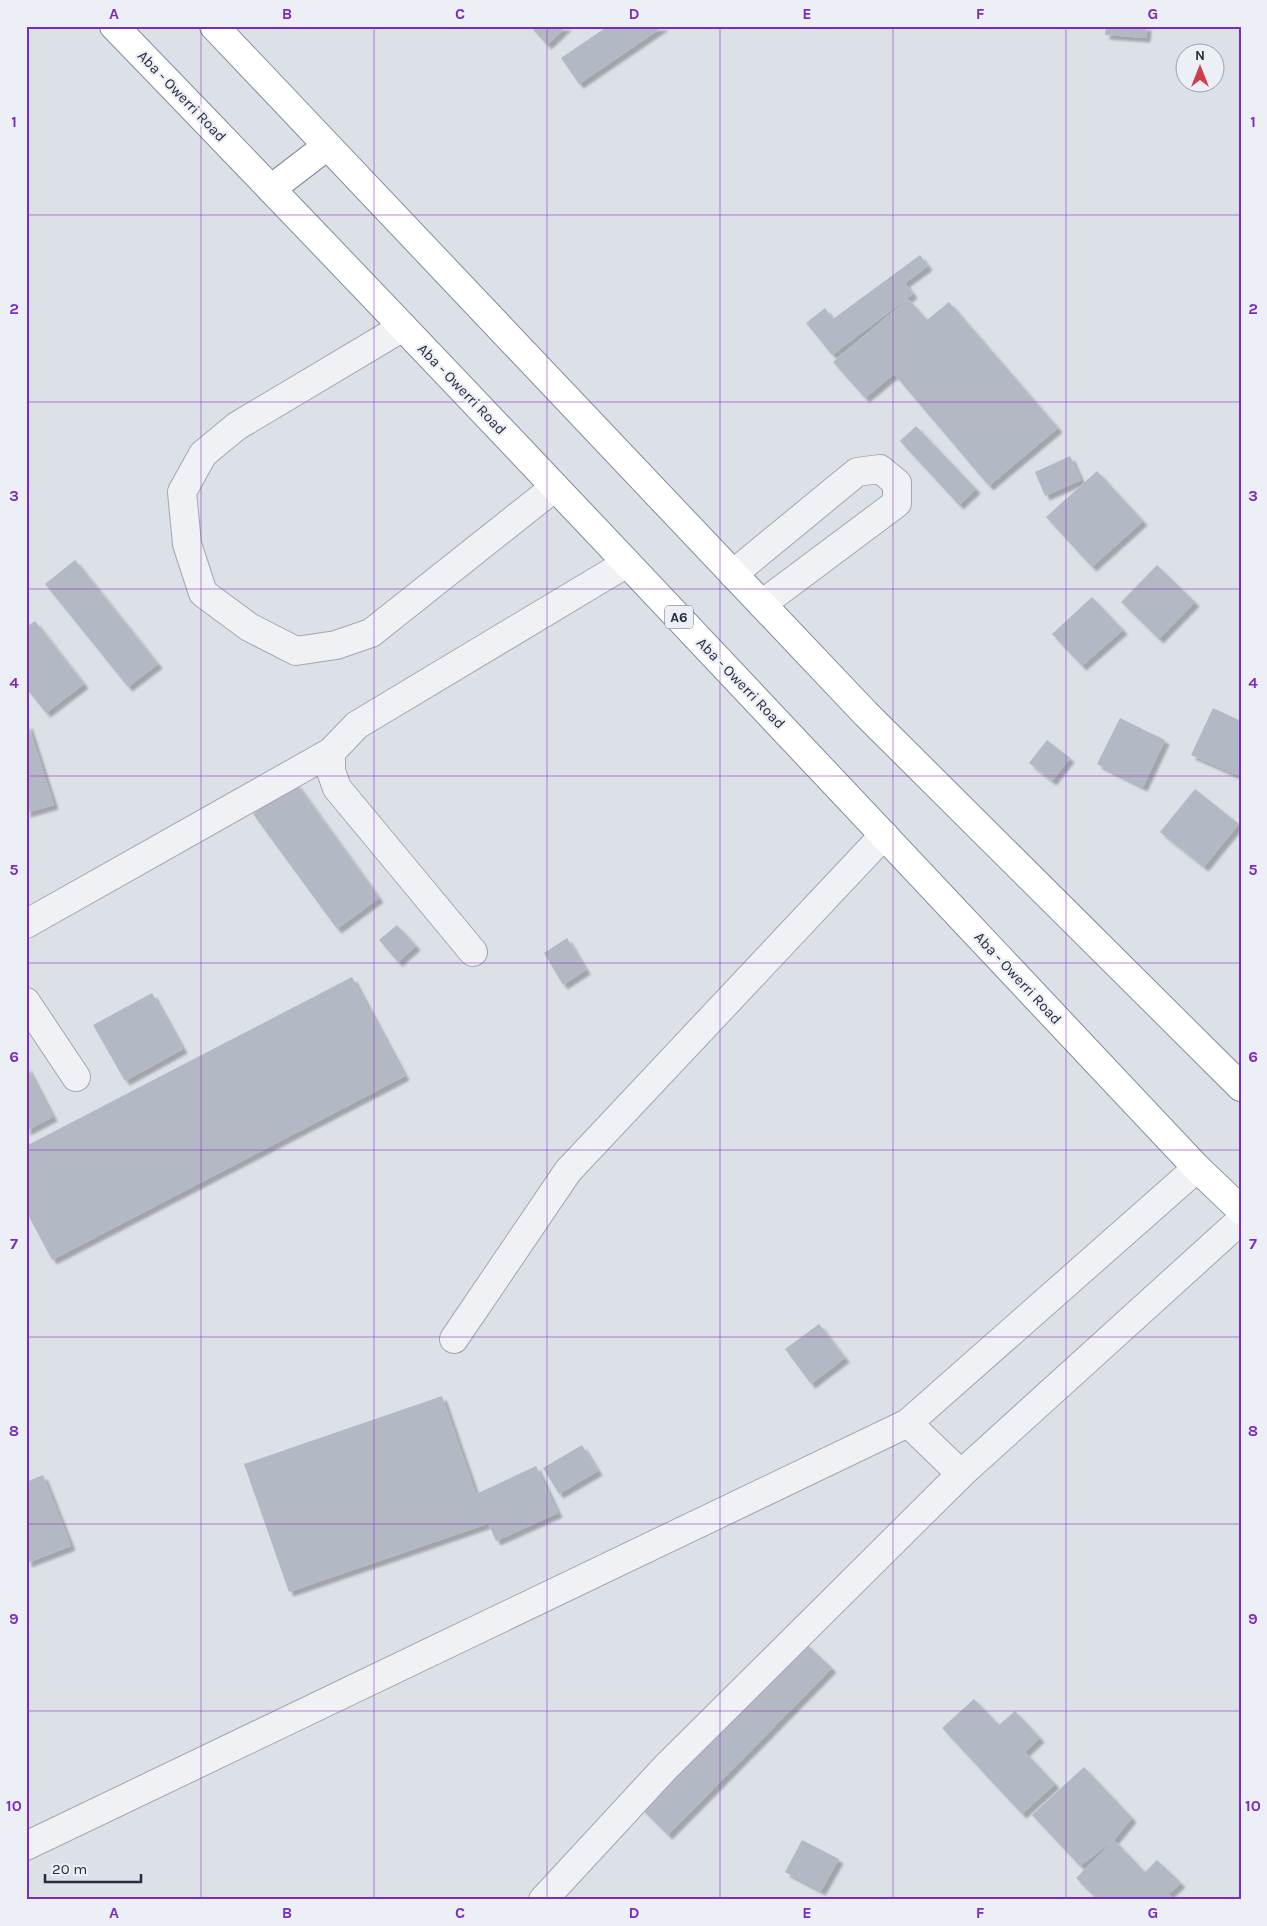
<svg xmlns="http://www.w3.org/2000/svg" width="1267" height="1926" font-family="Karla,sans-serif">
	<style>
		.building { fill: #b3b9c4; filter: url(#shadow) }
		.lines { fill: none; stroke-linecap: round; stroke-linejoin: round }
		.minor-casing { stroke: #a2a7b1; stroke-width: 30 }
		.highway-casing { stroke: #838c9e; stroke-width: 30 }
		.minor { stroke: #eff1f5; stroke-width: 28 }
		.highway { stroke: #fff; stroke-width: 28 }
		.grid { fill: none; stroke: #7b2cbf; stroke-width: 1; stroke-opacity: 0.55 }
		.labels { text-anchor: middle; stroke-width: 4.5; stroke-linejoin: round; paint-order: stroke }
		.shield { fill: #eceff5; stroke: #616775; stroke-width: 1 }
		.shield-label { font-size: 14px; font-weight: bold; fill: #262d3e }
		.street-label { font-size: 15px; fill: #262d3e; stroke: #eceff5 }
		.neatline { fill: none; stroke: #7b2cbf; stroke-width: 2 }
		.grid-label { font-size: 16px; text-anchor: middle; font-weight: bold; fill: #7b2cbf }
	</style>
	<defs>
		<filter id="shadow"><feDropShadow dx="4.5" dy="4.5" stdDeviation="1" flood-color="#0004"/></filter>
	</defs>
	<rect width="100%" height="100%" fill="#dce0e7"/>
	<g class="building">
		<path d="M 530,26 L 567,26 L 547,45 Z"/>
		<path d="M 608,26 L 664,26 L 579,84 L 561,58 Z"/>
		<path d="M 1106,26 L 1147,26 L 1146,38 L 1105,35 Z"/>
		<path d="M 920,255 L 928,266 L 905,283 L 913,294 L 832,355 L 806,323 L 825,308 L 833,319 Z"/>
		<path d="M 908,299 L 927,320 L 949,302 L 1058,428 L 989,486 L 894,374 L 865,398 L 833,362 Z"/>
		<path d="M 916,426 L 976,489 L 959,505 L 900,441 Z"/>
		<path d="M 1070,456 L 1081,480 L 1045,496 L 1035,472 Z"/>
		<path d="M 1097,471 L 1143,521 L 1092,567 L 1046,517 Z"/>
		<path d="M 75,560 L 158,664 L 128,687 L 45,584 Z"/>
		<path d="M 1157,565 L 1195,602 L 1159,639 L 1121,602 Z"/>
		<path d="M 1092,597 L 1123,630 L 1082,666 L 1052,634 Z"/>
		<path d="M 35,621 L 84,684 L 46,713 L 26,688 L 26,627 Z"/>
		<path d="M 1213,708 L 1241,721 L 1241,777 L 1191,755 Z"/>
		<path d="M 1120,718 L 1165,740 L 1143,787 L 1097,764 Z"/>
		<path d="M 28,724 L 54,805 L 26,813 L 26,725 Z"/>
		<path d="M 1047,740 L 1070,758 L 1052,781 L 1029,763 Z"/>
		<path d="M 296,783 L 379,898 L 337,929 L 253,814 Z"/>
		<path d="M 1195,789 L 1239,824 L 1204,867 L 1160,832 Z"/>
		<path d="M 397,925 L 416,946 L 398,962 L 379,940 Z"/>
		<path d="M 567,938 L 586,970 L 563,985 L 544,953 Z"/>
		<path d="M 352,977 L 405,1076 L 52,1260 L 26,1211 L 26,1146 Z"/>
		<path d="M 152,993 L 183,1049 L 125,1081 L 93,1025 Z"/>
		<path d="M 26,1065 L 53,1117 L 26,1131 Z"/>
		<path d="M 819,1324 L 845,1358 L 811,1384 L 785,1349 Z"/>
		<path d="M 442,1396 L 476,1494 L 536,1466 L 558,1513 L 496,1541 L 483,1512 L 487,1524 L 289,1592 L 244,1464 Z"/>
		<path d="M 582,1445 L 598,1471 L 559,1494 L 543,1468 Z"/>
		<path d="M 43,1475 L 71,1546 L 27,1563 L 26,1482 Z"/>
		<path d="M 803,1641 L 832,1668 L 668,1835 L 640,1807 Z"/>
		<path d="M 974,1699 L 999,1725 L 1015,1711 L 1040,1738 L 1025,1752 L 1055,1784 L 1022,1814 L 942,1728 Z"/>
		<path d="M 1084,1767 L 1132,1818 L 1114,1840 L 1080,1866 L 1032,1815 Z"/>
		<path d="M 802,1840 L 839,1859 L 821,1891 L 785,1872 Z"/>
		<path d="M 1114,1840 L 1145,1872 L 1157,1860 L 1181,1883 L 1169,1894 L 1175,1900 L 1098,1900 L 1076,1878 Z"/>
	</g>
	<g class="lines">
		<g class="minor-casing">
			<g id="minor">
				<path d="M 403,327 L 237,426 L 203,454 L 182,492 L 187,544 L 203,593 L 249,627 L 296,651 L 336,645 L 371,633 L 555,487"/>
				<path d="M 733,574 L 857,472 L 880,469 L 897,483 L 897,503 L 762,604"/>
				<path d="M 26,924 L 331,752"/>
				<path d="M 473,952 L 337,788 L 331,771 L 331,752 L 357,725 L 627,563"/>
				<path d="M 26,1002 L 76,1077"/>
				<path d="M 454,1339 L 568,1171 L 884,835"/>
				<path d="M 908,1423 L 961,1474"/>
				<path d="M 26,1846 L 908,1423 L 1197,1168"/>
				<path d="M 543,1900 L 665,1768 L 961,1474 L 1241,1220"/>
			</g>
		</g>
		<g class="highway-casing">
			<g id="highway">
				<path d="M 114,26 C 479,403 837,786 1197,1168 L 1241,1210"/>
				<path d="M 214,26 L 866,714 L 1241,1087"/>
				<path d="M 271,189 L 327,146"/>
			</g>
		</g>
		<use href="#minor" class="minor"/>
		<use href="#highway" class="highway"/>
	</g>
	<path class="grid" d="M 201,26 L 201,1900M 374,26 L 374,1900M 547,26 L 547,1900M 720,26 L 720,1900M 893,26 L 893,1900M 1066,26 L 1066,1900M 26,215 L 1241,215M 26,402 L 1241,402M 26,589 L 1241,589M 26,776 L 1241,776M 26,963 L 1241,963M 26,1150 L 1241,1150M 26,1337 L 1241,1337M 26,1524 L 1241,1524M 26,1711 L 1241,1711"/>
	<g class="labels">
		<rect class="shield" x="665" y="605.5" width="28" height="23" rx="4"/>
		<g class="shield-label">
			<text x="679" y="622">A6</text>
		</g>
		<g class="street-label">
			<text transform="translate(182 96) rotate(46)" y="5">Aba - Owerri Road</text>
			<text transform="translate(462 389) rotate(46)" y="5">Aba - Owerri Road</text>
			<text transform="translate(741 683) rotate(46)" y="5">Aba - Owerri Road</text>
			<text transform="translate(1018 978) rotate(47)" y="5">Aba - Owerri Road</text>
		</g>
	</g>
	<rect width="1267" height="1926" fill="none" stroke="#eceff5" stroke-width="55"/>
	<g transform="translate(1200 68)"><circle r="24" fill="#eceff5" stroke="#9da1ac"/>
	<path d="M0-4L9 19L0 12L-9 19Z" fill="#d23b4a"/>
	<text y="-8" font-size="14" font-weight="bold" text-anchor="middle" fill="#262d3e">N</text>
	</g>
	<path d="M45 1874v8h96v-8" fill="none" stroke="#262d3e" stroke-width="2.5"/>
	<text x="52" y="1874" font-size="15" fill="#262d3e" stroke="#eceff5" stroke-width="4" paint-order="stroke">20 m</text>
	<rect x="28" y="28" width="1212" height="1870" class="neatline"/>
	<g class="grid-label">
		<text x="114" y="19">A</text>
		<text x="287" y="19">B</text>
		<text x="460" y="19">C</text>
		<text x="634" y="19">D</text>
		<text x="807" y="19">E</text>
		<text x="980" y="19">F</text>
		<text x="1153" y="19">G</text>
		<text x="14" y="127">1</text>
		<text x="1253" y="127">1</text>
		<text x="14" y="314">2</text>
		<text x="1253" y="314">2</text>
		<text x="14" y="501">3</text>
		<text x="1253" y="501">3</text>
		<text x="14" y="688">4</text>
		<text x="1253" y="688">4</text>
		<text x="14" y="875">5</text>
		<text x="1253" y="875">5</text>
		<text x="14" y="1062">6</text>
		<text x="1253" y="1062">6</text>
		<text x="14" y="1249">7</text>
		<text x="1253" y="1249">7</text>
		<text x="14" y="1436">8</text>
		<text x="1253" y="1436">8</text>
		<text x="14" y="1624">9</text>
		<text x="1253" y="1624">9</text>
		<text x="14" y="1811">10</text>
		<text x="1253" y="1811">10</text>
		<text x="114" y="1918">A</text>
		<text x="287" y="1918">B</text>
		<text x="460" y="1918">C</text>
		<text x="634" y="1918">D</text>
		<text x="807" y="1918">E</text>
		<text x="980" y="1918">F</text>
		<text x="1153" y="1918">G</text>
	</g>
</svg>
